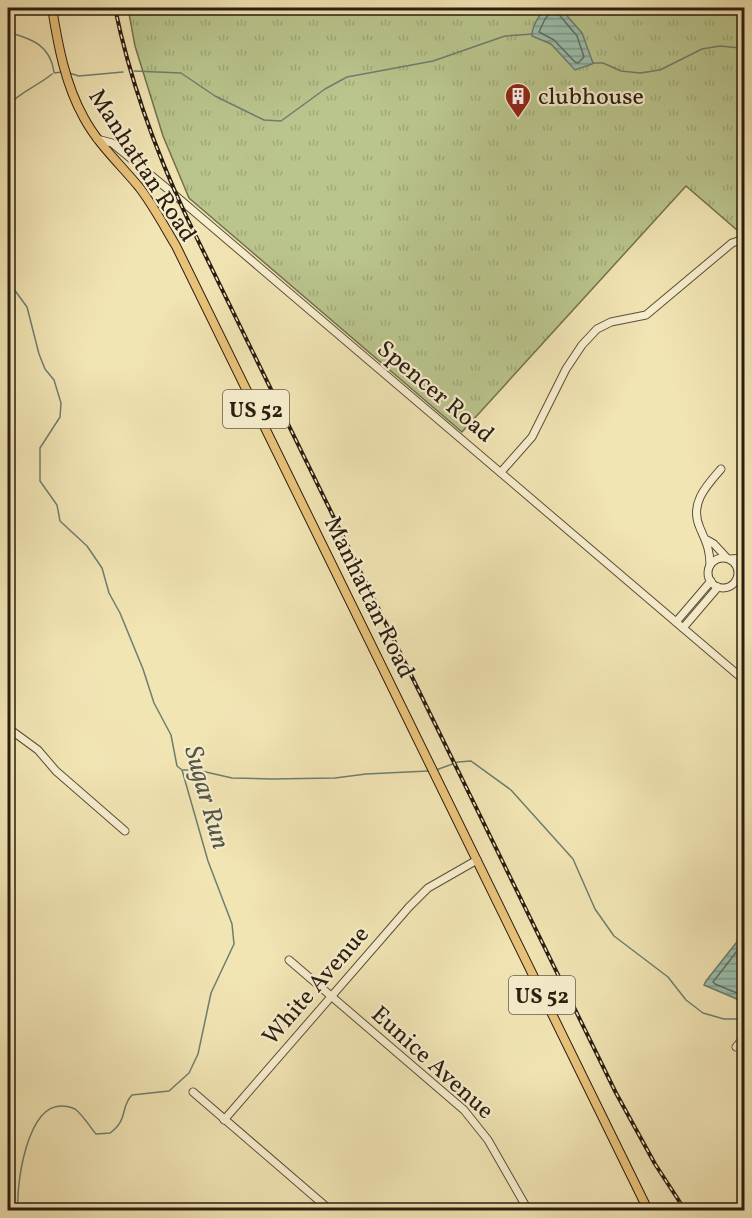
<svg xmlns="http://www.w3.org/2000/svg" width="752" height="1218" font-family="Vollkorn,serif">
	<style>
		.grass { fill: url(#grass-tufts); stroke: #72714e; stroke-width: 1.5 }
		.water { fill: url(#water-rules); stroke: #6d7e6f; stroke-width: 1.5 }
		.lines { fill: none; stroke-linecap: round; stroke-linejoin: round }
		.shore { stroke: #626e60; stroke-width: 1.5 }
		.stream { stroke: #6d7e6f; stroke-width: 1.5 }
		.minor-casing { stroke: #5b4f39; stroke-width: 9 }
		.major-casing { stroke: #291d10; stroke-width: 10 }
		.minor { stroke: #f7eece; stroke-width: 7 }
		.major { stroke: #e9c27a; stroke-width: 8 }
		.rail-casing { stroke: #291d10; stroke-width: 4 }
		.rail { stroke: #f7eece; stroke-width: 1.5; stroke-dasharray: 4.5; stroke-linecap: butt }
		.labels { text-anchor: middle; stroke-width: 4.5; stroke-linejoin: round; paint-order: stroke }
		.shield { fill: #f7eece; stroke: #675c49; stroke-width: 1.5 }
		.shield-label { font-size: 22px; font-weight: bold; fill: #291d10 }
		.poi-label { font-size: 24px; fill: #291d10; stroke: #f7eece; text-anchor: start }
		.street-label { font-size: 24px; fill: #291d10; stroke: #f7eece }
		.water-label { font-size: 26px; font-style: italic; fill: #515648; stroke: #f7eece }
	</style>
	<defs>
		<pattern id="grass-tufts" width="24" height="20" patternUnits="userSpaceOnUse" patternTransform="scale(1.5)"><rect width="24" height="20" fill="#bac58d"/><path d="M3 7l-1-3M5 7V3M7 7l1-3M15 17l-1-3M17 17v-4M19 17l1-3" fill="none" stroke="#a0a979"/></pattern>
		<pattern id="water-rules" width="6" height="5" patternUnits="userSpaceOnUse" patternTransform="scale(1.5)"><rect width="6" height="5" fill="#9bbfaf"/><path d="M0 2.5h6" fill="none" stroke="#7e9b8d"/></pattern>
	</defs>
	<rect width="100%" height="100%" fill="#f2e5b4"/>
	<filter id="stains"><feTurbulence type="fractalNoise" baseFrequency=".00333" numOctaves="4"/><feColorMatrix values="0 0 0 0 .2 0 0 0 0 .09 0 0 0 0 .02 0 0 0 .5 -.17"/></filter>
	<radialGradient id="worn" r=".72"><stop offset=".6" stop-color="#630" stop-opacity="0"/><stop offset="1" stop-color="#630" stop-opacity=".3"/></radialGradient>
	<path class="grass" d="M 128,8 L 744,8 L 744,236 L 686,186 L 462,432 L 189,198 L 163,136 L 135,46 Z"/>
	<g class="water">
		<path d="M 547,9 L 561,9 L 582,33 L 593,63 L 592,64 L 575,70 L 551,44 L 532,36 C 532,26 539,14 547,9 Z"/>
		<path d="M 744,933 L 744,1002 L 704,985 L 706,981 Z"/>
	</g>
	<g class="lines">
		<g class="shore">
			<path d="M 552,11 L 556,11 L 577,36 L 584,57 L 578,63 L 575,62 L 554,40 L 539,32 L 545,19 Z"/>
			<path d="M 744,942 L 713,982 L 715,984 L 744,996"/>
		</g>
		<g class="stream">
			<path d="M 8,32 C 31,39 50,44 54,72"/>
			<path d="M 593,63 L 603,63 L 621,71 L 640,73 L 660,70 L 702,49 L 720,46 L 740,48 L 744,51"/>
			<path d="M 134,71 L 181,73 L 215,96 L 264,120 L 281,121 L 325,89 L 347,77 L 433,61 L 505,36 L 532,34"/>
			<path d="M 54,73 L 62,72"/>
			<path d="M 69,73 L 79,76 L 123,72"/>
			<path d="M 8,106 C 19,92 38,86 52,74"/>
			<path d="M 8,281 L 27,307 L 39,354 L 45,369 L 54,380 L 61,403 L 60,417 L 40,448 L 40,481 L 57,505 L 60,521 L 87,546 L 102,568 L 109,593 L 120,613 L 143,669 L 154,703 L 171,735 L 177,766 L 182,770 L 208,861 L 232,924 L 234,944 L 211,993 L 198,1054 L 189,1073 L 169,1091 L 132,1095 C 120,1107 129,1119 110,1133 L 96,1134 C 90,1127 83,1115 75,1109 C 71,1107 65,1106 61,1106 C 27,1106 16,1184 18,1210"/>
			<path d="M 183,770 L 197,770 L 232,778 L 271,779 L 335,778 L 366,774 L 428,771"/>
			<path d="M 436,770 L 458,762 L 471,761 L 511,790 L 573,859 L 595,909 L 614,936 L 668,977 L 686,1000 L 703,1013 L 724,1019 L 744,1019"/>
		</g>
		<g class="minor-casing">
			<g id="minor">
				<path d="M 97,139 L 112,143 L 170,191 L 744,680"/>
				<path d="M 501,472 L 532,437 L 566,369 L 582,345 L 597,329 L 611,322 L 646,315 L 732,243 L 744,239"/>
				<path d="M 707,540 L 714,544 L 726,557"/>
				<circle cx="723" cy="573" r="15"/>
				<path d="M 730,559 L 744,558"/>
				<path d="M 710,565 C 710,549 706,542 700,528 C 689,504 706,486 721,469"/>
				<path d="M 676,622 L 711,581"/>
				<path d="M 683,628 L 718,587"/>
				<path d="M 8,728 L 38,750 L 56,771 L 125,831"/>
				<path d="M 289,960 L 464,1110 L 488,1140 L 528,1210"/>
				<path d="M 736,1047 L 744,1037"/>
				<path d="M 193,1092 L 330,1210"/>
				<path d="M 224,1120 L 409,907 L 428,888 L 477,860"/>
			</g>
		</g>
		<g class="major-casing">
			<path id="major" d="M 52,8 C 58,45 65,84 84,118 C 98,144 120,164 139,187 C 153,205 164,226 176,246 L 648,1210"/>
		</g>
		<use href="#minor" class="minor"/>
		<use href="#major" class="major"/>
		<g class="rail-casing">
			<path id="rail" d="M 115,8 C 130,81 156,152 188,220 L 616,1093 L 655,1164 L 685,1210"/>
		</g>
		<use href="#rail" class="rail"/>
	</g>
	<defs>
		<g id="building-pin" transform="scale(1.35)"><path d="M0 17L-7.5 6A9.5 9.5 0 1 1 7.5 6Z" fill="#8f2418" stroke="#f7eece"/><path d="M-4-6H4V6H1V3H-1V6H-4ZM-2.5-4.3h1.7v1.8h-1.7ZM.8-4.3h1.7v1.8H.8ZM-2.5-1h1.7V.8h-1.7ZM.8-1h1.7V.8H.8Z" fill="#fff"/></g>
	</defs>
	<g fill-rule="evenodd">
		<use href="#building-pin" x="518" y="96"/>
	</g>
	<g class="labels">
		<g class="shield">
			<rect x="223" y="390" width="66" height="38" rx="4.5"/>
			<rect x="509" y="976" width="66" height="38" rx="4.5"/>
		</g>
		<g class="shield-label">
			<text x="256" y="417">US 52</text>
			<text x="542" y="1003">US 52</text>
		</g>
		<g class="poi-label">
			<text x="538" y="104">clubhouse</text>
		</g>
		<g class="street-label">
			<text transform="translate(143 165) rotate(57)" y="8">Manhattan Road</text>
			<text transform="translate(436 391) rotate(40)" y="8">Spencer Road</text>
			<text transform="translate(370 597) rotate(64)" y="8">Manhattan Road</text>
			<text transform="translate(315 985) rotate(-49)" y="8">White Avenue</text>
			<text transform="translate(433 1062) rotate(42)" y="8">Eunice Avenue</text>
		</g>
		<g class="water-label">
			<text transform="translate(208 797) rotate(74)" y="9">Sugar Run</text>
		</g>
	</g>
	<rect width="752" height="1218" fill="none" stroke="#f2e5b4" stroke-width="30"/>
	<rect x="9" y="9" width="734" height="1200" fill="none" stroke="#291d10" stroke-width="3"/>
	<rect x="15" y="15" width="722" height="1188" fill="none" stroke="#291d10" stroke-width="1.5"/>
	<rect width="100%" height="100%" filter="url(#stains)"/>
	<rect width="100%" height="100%" fill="url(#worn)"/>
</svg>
